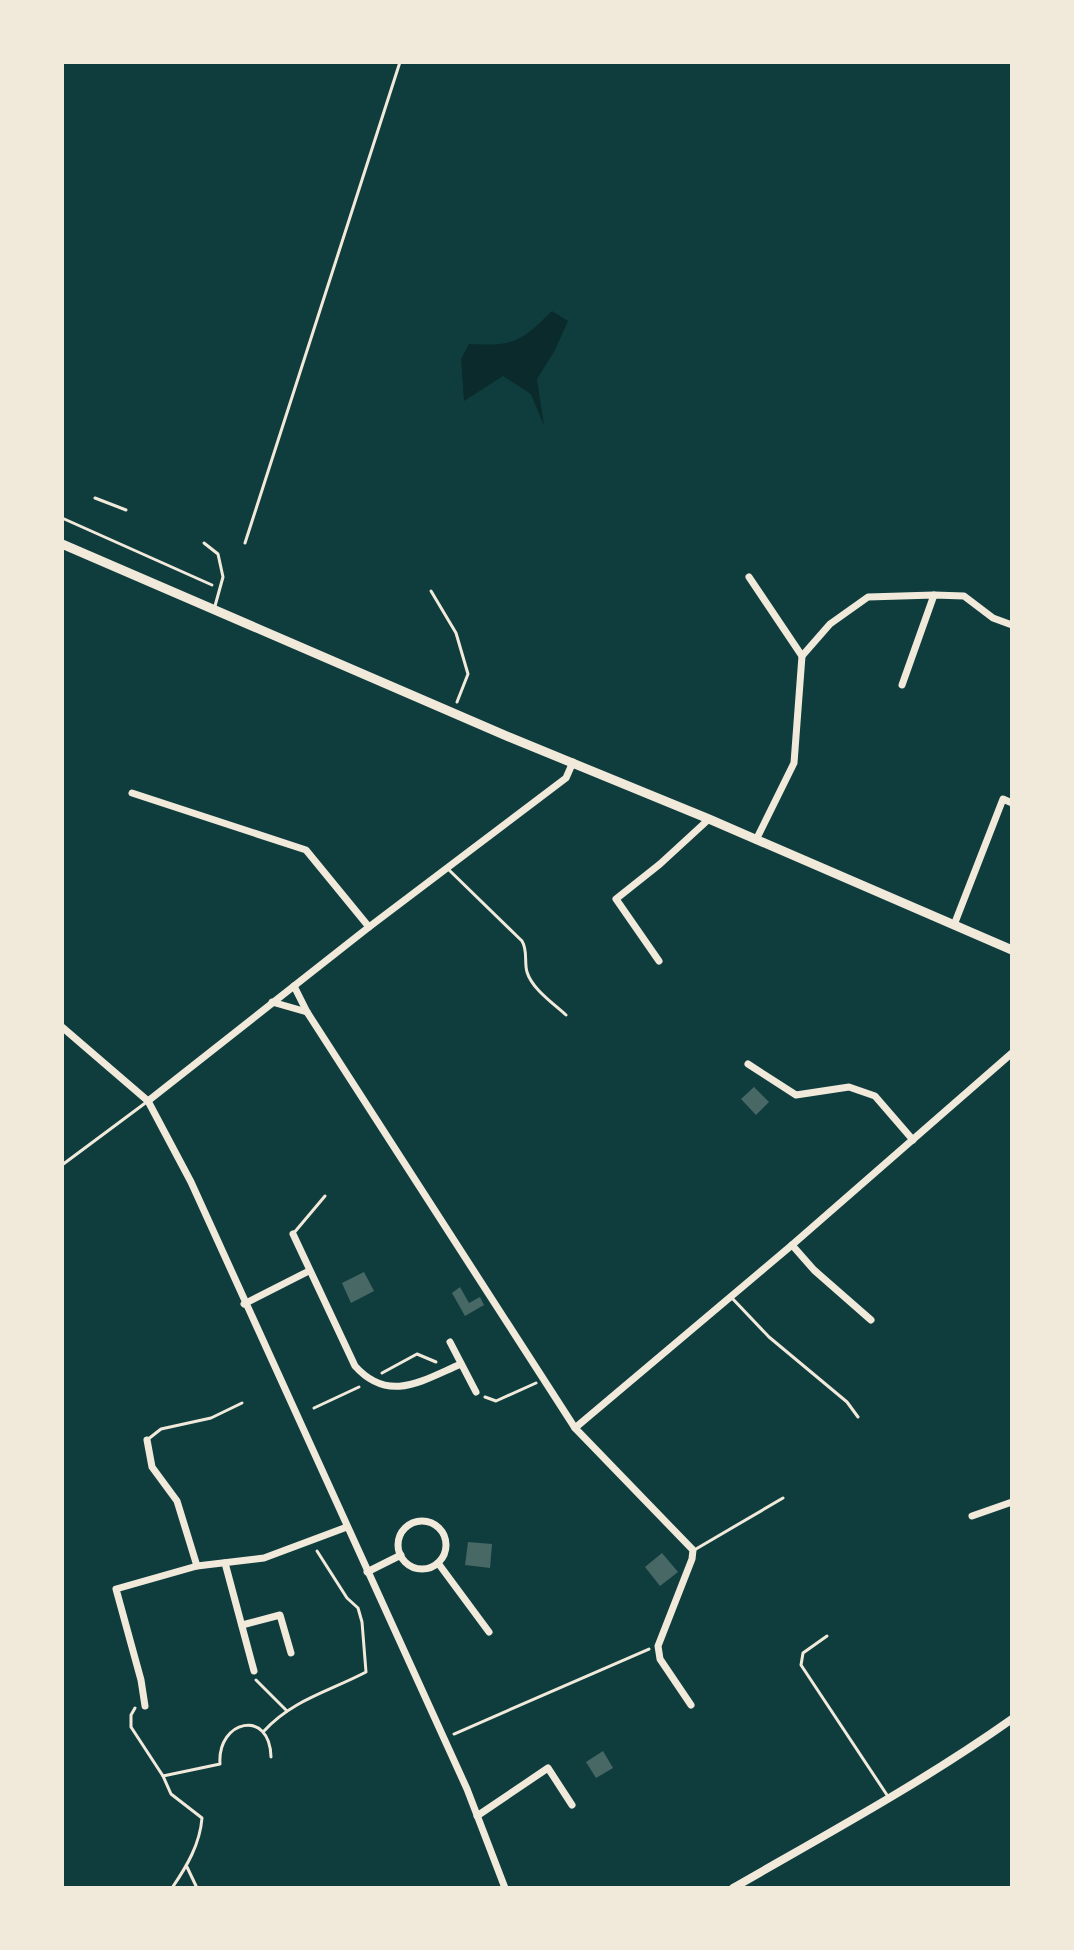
<svg xmlns="http://www.w3.org/2000/svg" width="1074" height="1950" font-family="Helvetica,sans-serif">
	<style>
		.water { fill: #0a2a2b }
		.building { fill: #486865 }
		.lines { fill: none; stroke-linecap: round; stroke-linejoin: round }
		.path { stroke: #f1e9da; stroke-width: 3 }
		.service { stroke: #f1e9da; stroke-width: 3 }
		.minor { stroke: #f1e9da; stroke-width: 7 }
		.tertiary { stroke: #f1e9da; stroke-width: 8 }
		.secondary { stroke: #f1e9da; stroke-width: 9 }
	</style>
	<rect width="100%" height="100%" fill="#0f3d3e"/>
	<path class="water" d="M 552,311 L 568,321 L 555,350 L 537,379 L 544,426 L 531,394 L 503,376 L 464,401 L 461,359 L 469,344 C 513,346 520,343 552,311 Z"/>
	<g class="building">
		<path d="M 754,1087 L 769,1102 L 756,1115 L 741,1099 Z"/>
		<path d="M 364,1272 L 374,1291 L 351,1303 L 342,1283 Z"/>
		<path d="M 460,1287 L 469,1303 L 480,1297 L 484,1305 L 465,1316 L 452,1293 Z"/>
		<path d="M 468,1542 L 492,1544 L 490,1568 L 465,1565 Z"/>
		<path d="M 662,1553 L 678,1572 L 660,1586 L 645,1567 Z"/>
		<path d="M 603,1751 L 613,1768 L 596,1778 L 586,1762 Z"/>
	</g>
	<g class="lines">
		<g class="path">
			<path d="M 62,518 L 212,585"/>
			<path d="M 245,543 L 400,62"/>
			<path d="M 431,591 L 456,633 L 468,674 L 457,702"/>
			<path d="M 382,1373 L 417,1354 L 436,1362"/>
			<path d="M 485,1397 L 496,1401 L 536,1383"/>
			<path d="M 314,1408 L 359,1387"/>
			<path d="M 256,1680 L 287,1711"/>
			<path d="M 135,1708 L 131,1715 L 131,1727 L 163,1776 L 171,1794 L 202,1818 C 200,1844 187,1866 172,1888"/>
			<path d="M 264,1731 C 292,1700 330,1691 366,1672 L 362,1622 L 358,1608 L 347,1598 L 317,1551"/>
			<path d="M 454,1734 L 649,1649"/>
			<path d="M 163,1776 L 220,1764 C 217,1720 270,1708 271,1757"/>
			<path d="M 187,1867 L 197,1888"/>
		</g>
		<g class="service">
			<path d="M 95,498 L 126,510"/>
			<path d="M 204,543 L 218,554 L 223,577 L 215,606"/>
			<path d="M 447,868 L 522,941 C 528,951 524,962 527,972 C 532,989 554,1004 566,1015"/>
			<path d="M 62,1165 L 148,1101"/>
			<path d="M 62,1183 L 62,1165"/>
			<path d="M 293,1234 L 325,1196"/>
			<path d="M 731,1297 L 769,1337 L 847,1402 L 858,1417"/>
			<path d="M 147,1440 L 161,1429 L 211,1418 L 242,1403"/>
			<path d="M 696,1549 L 783,1498"/>
			<path d="M 827,1636 L 803,1653 L 801,1665 L 887,1795"/>
		</g>
		<g class="minor">
			<path d="M 749,577 L 802,656"/>
			<path d="M 902,685 L 934,595"/>
			<path d="M 132,793 L 306,850 L 369,927"/>
			<path d="M 756,840 L 794,763 L 802,656 L 830,624 L 868,597 L 934,595 L 964,596 L 993,618 L 1012,625"/>
			<path d="M 954,925 L 1003,799 L 1012,803"/>
			<path d="M 659,961 L 616,899 L 660,864 L 709,819"/>
			<path d="M 294,986 L 307,1012 L 575,1428 L 693,1550 L 692,1559 L 658,1646 L 660,1659 L 691,1705"/>
			<path d="M 272,1002 L 307,1012"/>
			<path d="M 62,1027 L 148,1101 L 191,1182 L 467,1789 L 505,1888"/>
			<path d="M 748,1064 L 796,1095 L 849,1087 L 875,1096 L 913,1140"/>
			<path d="M 148,1101 L 369,927 L 566,778 L 573,762"/>
			<path d="M 293,1234 L 355,1366 C 389,1404 423,1380 461,1364"/>
			<path d="M 792,1245 L 814,1270 L 871,1320"/>
			<path d="M 244,1304 L 309,1271"/>
			<path d="M 450,1342 L 476,1392"/>
			<path d="M 575,1428 L 792,1245 L 1012,1053"/>
			<path d="M 147,1440 L 152,1467 L 177,1501 L 197,1566 L 264,1558 L 347,1527"/>
			<path d="M 972,1516 L 1012,1502"/>
			<circle cx="422" cy="1545" r="24"/>
			<path d="M 225,1563 L 254,1671"/>
			<path d="M 438,1563 L 489,1632"/>
			<path d="M 367,1572 L 401,1555"/>
			<path d="M 242,1625 L 280,1615 L 291,1653"/>
			<path d="M 145,1706 L 141,1680 L 116,1589 L 197,1566"/>
			<path d="M 477,1816 L 548,1768 L 572,1805"/>
		</g>
		<path class="tertiary" d="M 733,1888 C 827,1834 923,1782 1012,1719"/>
		<path class="secondary" d="M 62,544 L 509,737 L 709,819 L 1012,950"/>
	</g>
	<rect width="1074" height="1950" fill="none" stroke="#f1e9da" stroke-width="128"/>
</svg>
